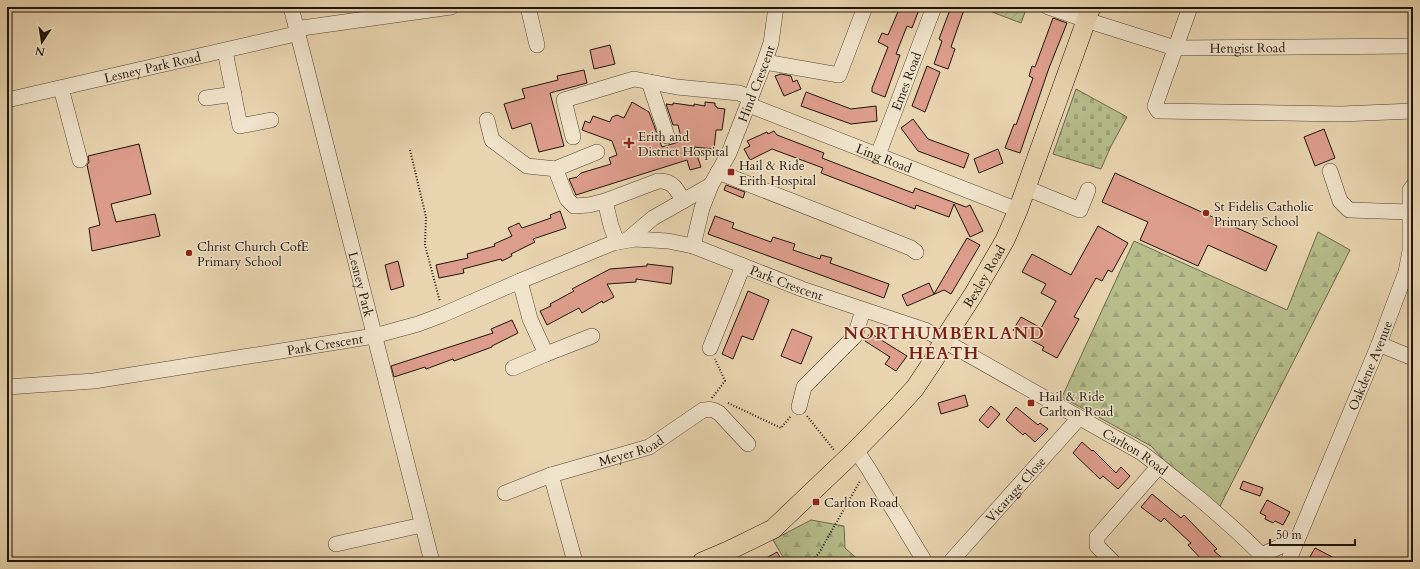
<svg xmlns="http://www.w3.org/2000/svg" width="1420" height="569" font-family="Cardo,serif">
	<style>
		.forest { fill: url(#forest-firs); stroke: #6b684a }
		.cemetery { fill: url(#cemetery-stones); stroke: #6b684a }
		.garden { fill: url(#garden-furrows); stroke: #6b684a }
		.building { fill: #dd9d8c; stroke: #201409 }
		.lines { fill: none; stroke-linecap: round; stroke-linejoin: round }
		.minor-casing { stroke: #524432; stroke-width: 16 }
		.major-casing { stroke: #201409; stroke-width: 20 }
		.path { stroke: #201409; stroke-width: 2; stroke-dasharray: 1 2; stroke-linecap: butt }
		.minor { stroke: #f0e3cb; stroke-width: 15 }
		.major { stroke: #e8d4af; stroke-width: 19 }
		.poi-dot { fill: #8f2418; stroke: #f0e3cb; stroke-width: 1.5 }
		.labels { text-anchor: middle; stroke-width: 3; stroke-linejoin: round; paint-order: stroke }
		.street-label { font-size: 13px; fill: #201409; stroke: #f0e3cb }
		.poi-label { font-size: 13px; fill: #201409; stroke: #f0e3cb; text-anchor: start }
		.district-label { font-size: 17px; font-weight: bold; letter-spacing: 1px; fill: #7a1f14; stroke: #f0e3cb }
	</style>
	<defs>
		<pattern id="forest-firs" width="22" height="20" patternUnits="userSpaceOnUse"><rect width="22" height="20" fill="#b6bd8b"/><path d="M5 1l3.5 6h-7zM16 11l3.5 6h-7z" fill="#9ca277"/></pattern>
		<pattern id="cemetery-stones" width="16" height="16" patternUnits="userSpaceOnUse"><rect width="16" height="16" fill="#b6bd8b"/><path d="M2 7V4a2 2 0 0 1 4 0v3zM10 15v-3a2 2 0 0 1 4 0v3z" fill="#9ca277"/></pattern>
		<pattern id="garden-furrows" width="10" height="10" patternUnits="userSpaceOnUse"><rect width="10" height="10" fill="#b6bd8b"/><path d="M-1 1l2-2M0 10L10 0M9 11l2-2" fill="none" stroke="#9ca277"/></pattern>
	</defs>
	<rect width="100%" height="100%" fill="#e8d4af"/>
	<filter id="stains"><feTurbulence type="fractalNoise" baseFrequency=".005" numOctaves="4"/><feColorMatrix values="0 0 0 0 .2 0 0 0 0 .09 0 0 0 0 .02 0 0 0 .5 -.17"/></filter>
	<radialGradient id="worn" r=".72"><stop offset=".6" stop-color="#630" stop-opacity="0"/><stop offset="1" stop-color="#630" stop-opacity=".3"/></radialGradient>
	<g class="forest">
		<path d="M 1318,232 L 1350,250 L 1215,516 L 1151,446 L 1062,397 L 1134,241 L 1287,310 Z"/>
		<path d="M 811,520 L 844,526 L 845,548 L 861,562 L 786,562 L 773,540 Z"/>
	</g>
	<path class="cemetery" d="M 1076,89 L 1127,117 L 1111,146 L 1101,169 L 1053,154 Z"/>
	<path class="garden" d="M 993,7 L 1027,7 L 1021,23 L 992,12 Z"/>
	<g class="building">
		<path d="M 900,7 L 920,7 L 912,28 L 907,26 L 896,54 L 900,55 L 885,97 L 872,92 L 872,88 L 888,47 L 878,42 L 882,33 L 888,35 Z"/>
		<path d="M 951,7 L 965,7 L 951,47 L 955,49 L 948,69 L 934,64 L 942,41 L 939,39 Z"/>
		<path d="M 1053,18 L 1067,23 L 1049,68 L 1020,153 L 1005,148 L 1014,124 L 1016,125 L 1033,78 L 1029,76 L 1032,66 L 1035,67 Z"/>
		<path d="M 610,45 L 615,64 L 594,69 L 590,50 Z"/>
		<path d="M 927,66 L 940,72 L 925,112 L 912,106 Z"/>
		<path d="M 584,70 L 587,83 L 550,93 L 564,146 L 539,152 L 531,123 L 512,129 L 504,104 L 525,98 L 522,89 L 558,80 L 557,76 Z"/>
		<path d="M 781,74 L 791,76 L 793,82 L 797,80 L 801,89 L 784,96 L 775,76 Z"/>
		<path d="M 806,92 L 851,109 L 876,106 L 877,121 L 851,124 L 801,106 Z"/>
		<path d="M 632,102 L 649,112 L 662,147 L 682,141 L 678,125 L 673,125 L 666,104 L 673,105 L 673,103 L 694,106 L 694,104 L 705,106 L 705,102 L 715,103 L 715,106 L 717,107 L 717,108 L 725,109 L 722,130 L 716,130 L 714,149 L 694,147 L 701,167 L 690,170 L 687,160 L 576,195 L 569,179 L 577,177 L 581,173 L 611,164 L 609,158 L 617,155 L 612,141 L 582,130 L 585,121 L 590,123 L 593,116 L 610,122 L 612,117 L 617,115 L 624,118 Z"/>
		<path d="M 913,119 L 928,139 L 969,154 L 964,168 L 918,151 L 901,128 Z"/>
		<path d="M 1324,129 L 1335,158 L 1315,166 L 1304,137 Z"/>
		<path d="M 774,131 L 777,135 L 824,153 L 822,158 L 866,175 L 913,193 L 915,188 L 966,207 L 970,205 L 983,231 L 970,237 L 954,204 L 949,217 L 916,205 L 915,209 L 821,173 L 823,168 L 772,149 L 750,160 L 744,149 L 750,146 L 747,141 L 767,132 L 768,134 Z"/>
		<path d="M 139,144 L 151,194 L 111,204 L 116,222 L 155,214 L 160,236 L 92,251 L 89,228 L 100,225 L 87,165 L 89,162 L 88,156 Z"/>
		<path d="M 998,149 L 1003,163 L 979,173 L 974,159 Z"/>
		<path d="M 1115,173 L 1277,246 L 1266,271 L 1208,245 L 1198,266 L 1140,240 L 1148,222 L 1102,202 Z"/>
		<path d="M 726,185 L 745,192 L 743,198 L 724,190 Z"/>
		<path d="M 560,211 L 566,228 L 533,239 L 535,242 L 511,254 L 512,256 L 502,261 L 501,259 L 463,269 L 464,273 L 439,278 L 436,265 L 468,258 L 467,254 L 495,246 L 494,244 L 512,236 L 508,228 L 519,223 L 522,228 L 551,218 L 550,215 Z"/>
		<path d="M 715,216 L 734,223 L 732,228 L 771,242 L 773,237 L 795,244 L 793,250 L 820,259 L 821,255 L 832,258 L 830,263 L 889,284 L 884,298 L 708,234 Z"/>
		<path d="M 1098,226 L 1128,243 L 1112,272 L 1108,270 L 1102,281 L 1096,278 L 1074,317 L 1079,319 L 1057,358 L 1042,350 L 1044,347 L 1013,330 L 1021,317 L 1041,328 L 1056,301 L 1041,293 L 1046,284 L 1022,272 L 1032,254 L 1071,275 Z"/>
		<path d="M 967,238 L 980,245 L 951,294 L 944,290 L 907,306 L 902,295 L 929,283 L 934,294 Z"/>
		<path d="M 398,261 L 404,286 L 391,290 L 385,265 Z"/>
		<path d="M 647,264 L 673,267 L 671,284 L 636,279 L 636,282 L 607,284 L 614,297 L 603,303 L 602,301 L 582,313 L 579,308 L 547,325 L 540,311 L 551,306 L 550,304 L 574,291 L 572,289 L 610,269 L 647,266 Z"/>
		<path d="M 748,291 L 769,300 L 753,340 L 742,336 L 733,359 L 722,354 Z"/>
		<path d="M 512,320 L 518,333 L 492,346 L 492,347 L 454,361 L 453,359 L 426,369 L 425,367 L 394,377 L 391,366 L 493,333 L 491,329 Z"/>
		<path d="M 792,329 L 812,337 L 801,364 L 781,356 Z"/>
		<path d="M 870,333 L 907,356 L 896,371 L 885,364 L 890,357 L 865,341 Z"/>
		<path d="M 965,395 L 968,406 L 941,414 L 938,403 Z"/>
		<path d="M 991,406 L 1000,414 L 988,428 L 979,420 Z"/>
		<path d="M 1016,407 L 1038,425 L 1040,423 L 1048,429 L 1035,442 L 1025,433 L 1023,435 L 1006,420 Z"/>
		<path d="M 1082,442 L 1092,451 L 1093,450 L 1116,473 L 1121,467 L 1130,476 L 1118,489 L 1103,476 L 1100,479 L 1073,453 Z"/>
		<path d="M 1243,481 L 1263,488 L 1260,496 L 1240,489 Z"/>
		<path d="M 1152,494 L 1181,518 L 1184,515 L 1217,549 L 1214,551 L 1227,562 L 1204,562 L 1188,545 L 1191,543 L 1164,518 L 1161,522 L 1141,507 Z"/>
		<path d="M 1267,500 L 1290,512 L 1283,525 L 1275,521 L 1273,523 L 1265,519 L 1266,516 L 1260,513 Z"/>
		<path d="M 1315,548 L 1342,562 L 1307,562 Z"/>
		<path d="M 777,552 L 783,562 L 759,562 Z"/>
	</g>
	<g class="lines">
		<g class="minor-casing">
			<g id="minor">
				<path id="s1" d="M 291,7 L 432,562"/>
				<path d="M 528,7 L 537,45"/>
				<path id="s2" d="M 1048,7 L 1086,20 L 1175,48 L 1413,46"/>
				<path d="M 1190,7 L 1155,106 L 1158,111 L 1341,114 L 1413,111"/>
				<path d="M 225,51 L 240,126 L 271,120"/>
				<path d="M 765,62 L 839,75 L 865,7"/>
				<path d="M 649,82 L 667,136"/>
				<path d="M 61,88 L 80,160"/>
				<path d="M 206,98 L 234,94"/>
				<path id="s3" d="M 7,100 L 291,35 L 302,28 L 451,7"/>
				<path id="s4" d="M 749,105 L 1018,210"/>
				<path d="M 487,120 L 492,140 L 527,166 L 557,169"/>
				<path d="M 573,137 L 564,100 L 634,79 L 677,87 L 739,93 L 751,98"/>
				<path d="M 597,152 L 560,167 L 557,169 L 557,173 L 567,199 L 574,206 L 589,205 L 605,201 L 658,181 C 672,180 677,189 683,201"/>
				<path id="s5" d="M 878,155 L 934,7"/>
				<path d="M 1330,171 L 1340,201 L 1349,210 L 1410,212"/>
				<path d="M 718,172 L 891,240 L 911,248 L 916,252"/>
				<path d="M 1026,188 L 1080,210 L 1088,190"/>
				<path d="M 605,201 L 611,226 L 617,242"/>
				<path d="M 627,240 L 653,218 L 711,185"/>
				<path id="s6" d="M 693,246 L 702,208 L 711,185 L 729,153 L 763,66 L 771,43 L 776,7"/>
				<path d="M 520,281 L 530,319 L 546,354 L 592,336"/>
				<path d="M 1379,344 L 1413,358"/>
				<path d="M 710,348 L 743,266"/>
				<path d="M 513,368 L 546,354"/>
				<path id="s7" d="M 7,387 L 94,381 L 374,336 L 418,324 L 442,315 L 520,281 L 613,243 L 635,239 L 668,241 L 693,246 L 802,289 L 925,330 L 1142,453 C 1162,468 1181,484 1200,499 C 1223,519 1247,539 1268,562"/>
				<path d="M 799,407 L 804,387 L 855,336 L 863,310"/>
				<path d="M 856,450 L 868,468 L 925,562"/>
				<path d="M 551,475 L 575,562"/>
				<path id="s8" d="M 505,493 L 551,475 L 649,447 L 703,410 C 710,409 713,409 719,413 L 748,444"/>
				<path d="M 336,544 L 422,525"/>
				<path d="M 1261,555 L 1297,539"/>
				<path id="s9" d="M 952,560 L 1079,418"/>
				<path d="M 1113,562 L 1097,546 L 1097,537 L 1159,466"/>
				<path id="s10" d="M 1288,562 L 1379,344 L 1406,272 L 1410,251 L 1410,190 L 1413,186"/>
			</g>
		</g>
		<g class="major-casing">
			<g id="major">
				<path id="s11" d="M 702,562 L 728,551 L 773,529 L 856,450 L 894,411 L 915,388 L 935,358 L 943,341 L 973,295 L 987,271 L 1005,240 L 1018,210 L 1091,7"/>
			</g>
		</g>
		<g class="path">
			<path d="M 410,150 L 426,217 L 425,245 L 440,302"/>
			<path d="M 712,398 L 725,381 L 715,359"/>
			<path d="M 728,403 L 781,428 L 791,416"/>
			<path d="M 807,416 L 834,450"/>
			<path d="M 811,562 L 819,553 L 860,481"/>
		</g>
		<use href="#minor" class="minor"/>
		<use href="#major" class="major"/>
	</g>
	<g class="poi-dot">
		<path d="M627 137h4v4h4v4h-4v4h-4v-4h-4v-4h4z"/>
		<rect x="727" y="168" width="8" height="8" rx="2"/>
		<circle cx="1206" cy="213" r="4"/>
		<circle cx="189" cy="253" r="4"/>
		<rect x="1027" y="399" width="8" height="8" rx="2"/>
		<rect x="812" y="498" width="8" height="8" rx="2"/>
	</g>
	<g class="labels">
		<g class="street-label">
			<text dy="5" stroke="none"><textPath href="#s2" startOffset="206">Hengist Road</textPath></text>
			<text dy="5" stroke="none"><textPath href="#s3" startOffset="149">Lesney Park Road</textPath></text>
			<text dy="5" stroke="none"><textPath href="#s5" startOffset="79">Emes Road</textPath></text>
			<text dy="5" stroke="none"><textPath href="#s6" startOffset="175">Hind Crescent</textPath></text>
			<text dy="5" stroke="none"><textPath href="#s4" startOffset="145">Ling Road</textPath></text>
			<text dy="5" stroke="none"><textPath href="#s11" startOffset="410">Bexley Road</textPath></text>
			<text dy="5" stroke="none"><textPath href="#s7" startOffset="809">Park Crescent</textPath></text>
			<text dy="5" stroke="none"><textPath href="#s1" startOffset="286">Lesney Park</textPath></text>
			<text dy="5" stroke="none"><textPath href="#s7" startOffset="321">Park Crescent</textPath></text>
			<text dy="5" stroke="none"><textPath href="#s10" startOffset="213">Oakdene Avenue</textPath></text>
			<text dy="5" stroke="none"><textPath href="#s8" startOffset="133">Meyer Road</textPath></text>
			<text dy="5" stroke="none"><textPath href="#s7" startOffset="1198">Carlton Road</textPath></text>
			<text dy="5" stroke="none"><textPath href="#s9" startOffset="95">Vicarage Close</textPath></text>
		</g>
		<g class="poi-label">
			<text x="638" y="141">Erith and<tspan x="638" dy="15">District Hospital</tspan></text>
			<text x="739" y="170">Hail &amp; Ride<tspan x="739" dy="15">Erith Hospital</tspan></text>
			<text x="1214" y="211">St Fidelis Catholic<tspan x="1214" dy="15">Primary School</tspan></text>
			<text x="197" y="251">Christ Church CofE<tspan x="197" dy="15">Primary School</tspan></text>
			<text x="1039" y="401">Hail &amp; Ride<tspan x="1039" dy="15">Carlton Road</tspan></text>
			<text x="824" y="507">Carlton Road</text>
		</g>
		<g class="district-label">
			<text x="944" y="339">NORTHUMBERLAND<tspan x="944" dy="20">HEATH</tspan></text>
		</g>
	</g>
	<rect width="1420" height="569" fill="none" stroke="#e8d4af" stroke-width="24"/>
	<rect x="8" y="8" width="1404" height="553" fill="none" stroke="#201409" stroke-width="2"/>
	<rect x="12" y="12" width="1396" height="545" fill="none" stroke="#201409"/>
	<g transform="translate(42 42) rotate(192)" stroke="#f0e3cb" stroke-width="3" paint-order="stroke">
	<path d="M0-3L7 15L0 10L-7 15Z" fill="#201409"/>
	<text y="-6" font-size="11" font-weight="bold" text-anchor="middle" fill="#201409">N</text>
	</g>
	<path d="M1270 539v6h85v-6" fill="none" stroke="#201409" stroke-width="2"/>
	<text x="1276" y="539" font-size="12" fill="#201409" stroke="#f0e3cb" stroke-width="3" paint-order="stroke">50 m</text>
	<rect width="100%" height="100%" filter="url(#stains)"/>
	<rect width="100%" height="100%" fill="url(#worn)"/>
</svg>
